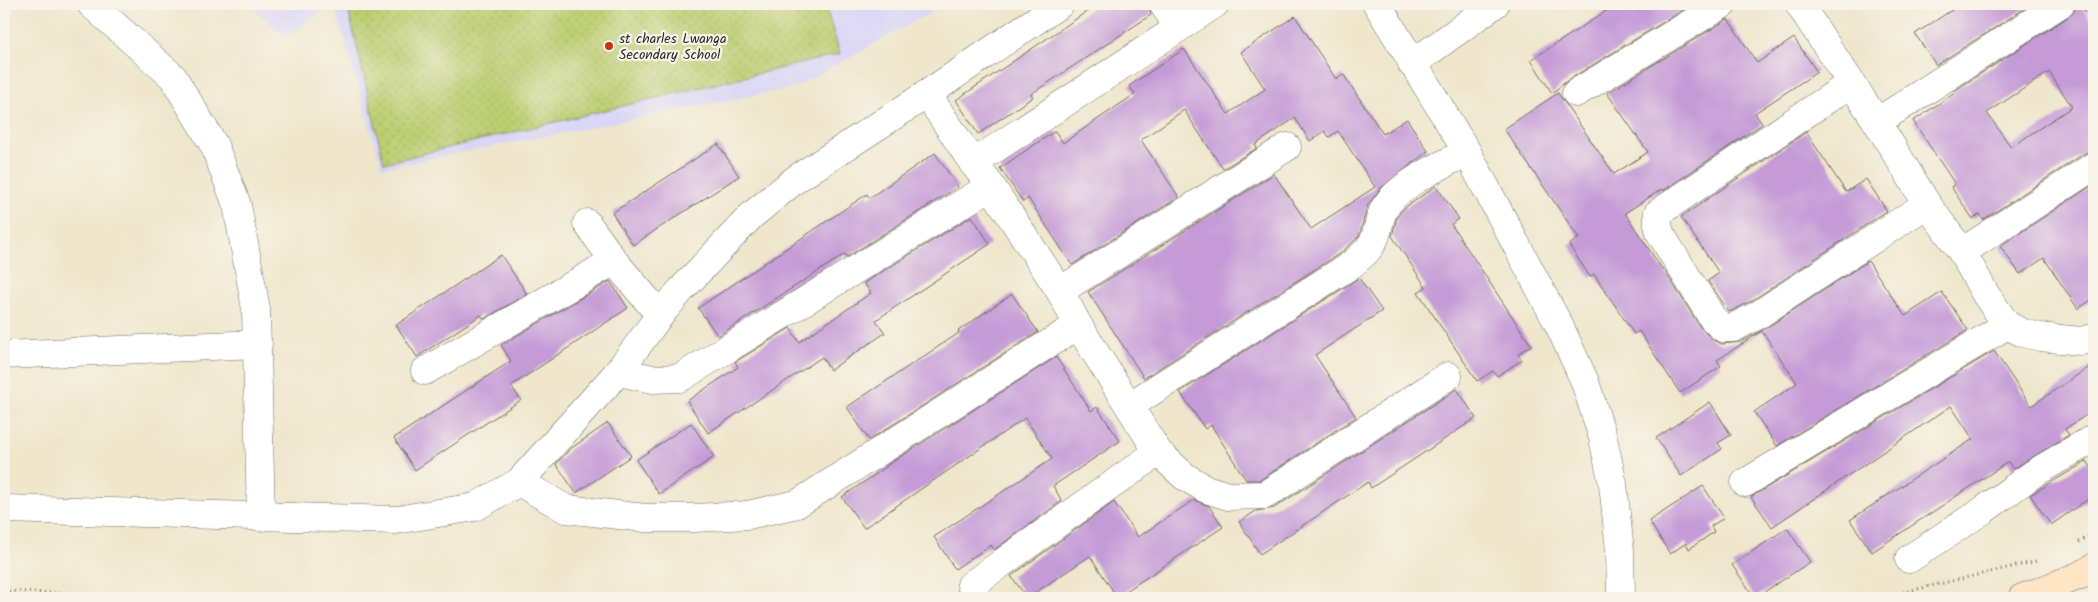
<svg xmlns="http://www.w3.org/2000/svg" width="2098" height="602" font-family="Kalam,sans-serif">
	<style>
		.built { fill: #d9d6f7 }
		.grass { fill: url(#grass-dots); stroke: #747c4e }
		.building { fill: #c59bd7; fill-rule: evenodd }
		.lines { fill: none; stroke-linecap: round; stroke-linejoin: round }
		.minor-casing { stroke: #706c63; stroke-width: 29 }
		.secondary-casing { stroke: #706c63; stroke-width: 29 }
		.path { stroke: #706c63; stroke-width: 3; stroke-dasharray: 1 4; stroke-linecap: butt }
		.minor { stroke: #fff; stroke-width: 28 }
		.secondary { stroke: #fde5c5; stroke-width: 28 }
		.poi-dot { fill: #c8321e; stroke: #f7f3e8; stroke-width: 2 }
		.labels { text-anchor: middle; stroke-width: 4.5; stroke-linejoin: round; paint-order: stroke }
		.poi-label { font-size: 14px; fill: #2b2b2b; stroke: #f7f3e8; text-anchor: start }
	</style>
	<defs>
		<pattern id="grass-dots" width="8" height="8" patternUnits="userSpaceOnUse" patternTransform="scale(1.25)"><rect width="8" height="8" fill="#bcce71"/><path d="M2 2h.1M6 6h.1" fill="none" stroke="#a2b162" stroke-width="1.8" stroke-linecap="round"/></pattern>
	</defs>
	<rect width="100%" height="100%" fill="#f7f3e8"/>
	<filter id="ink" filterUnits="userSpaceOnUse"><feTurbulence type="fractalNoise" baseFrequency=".02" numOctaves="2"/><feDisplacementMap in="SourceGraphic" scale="10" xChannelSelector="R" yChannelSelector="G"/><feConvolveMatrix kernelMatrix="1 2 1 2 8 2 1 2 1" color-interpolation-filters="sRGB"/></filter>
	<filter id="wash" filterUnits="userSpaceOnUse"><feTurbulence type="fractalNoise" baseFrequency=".0096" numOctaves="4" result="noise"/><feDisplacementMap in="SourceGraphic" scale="20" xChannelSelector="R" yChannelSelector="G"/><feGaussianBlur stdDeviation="1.12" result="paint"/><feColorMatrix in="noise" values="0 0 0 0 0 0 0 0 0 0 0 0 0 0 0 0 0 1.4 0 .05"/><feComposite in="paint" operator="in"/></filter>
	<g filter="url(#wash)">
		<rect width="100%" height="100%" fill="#efe6cc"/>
		<g class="built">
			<path d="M 248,4 L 322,4 L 324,10 L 286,37 Z"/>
			<path d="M 334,4 L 946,4 L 796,87 L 382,168 Z"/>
		</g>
		<path class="grass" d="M 347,4 L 825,4 L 840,54 L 384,163 Z"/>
		<g id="blocks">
			<g class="building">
				<path d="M 1098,4 L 1148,4 L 1151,15 L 1031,94 L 1033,97 L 978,134 L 956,100 Z"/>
				<path d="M 1617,4 L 1693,4 L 1568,80 L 1552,93 L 1531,60 Z"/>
				<path d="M 1961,4 L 2032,4 L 1936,65 L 1915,34 Z"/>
				<path d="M 2076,4 L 2080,4 L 2094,25 L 2094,151 L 2085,153 L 1983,220 L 1980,214 L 1973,219 L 1951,187 L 1955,184 L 1913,121 L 1955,93 L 1954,91 L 2068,17 L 2074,12 ZM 2049,72 L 2072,107 L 2011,147 L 1987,113 Z"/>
				<path d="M 1295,16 L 1336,79 L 1343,74 L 1383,134 L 1407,119 L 1428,151 L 1380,189 L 1368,205 L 1359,236 L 1342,252 L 1144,378 L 1088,292 L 1274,174 L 1311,229 L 1375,187 L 1338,131 L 1329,137 L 1325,131 L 1310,141 L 1295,118 L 1255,145 L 1257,148 L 1223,169 L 1184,110 L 1141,140 L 1179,197 L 1072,265 L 1028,198 L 1023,202 L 1000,168 L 1055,131 L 1063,143 L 1135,94 L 1129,86 L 1184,49 L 1228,114 L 1265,89 L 1241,52 Z"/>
				<path d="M 1728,19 L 1757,63 L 1794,38 L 1817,72 L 1755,113 L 1762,124 L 1663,191 L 1662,189 L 1625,213 L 1662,269 L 1663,268 L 1700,327 L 1713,340 L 1722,344 L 1740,342 L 1766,328 L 1868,261 L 1905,316 L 1942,292 L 1968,330 L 1777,446 L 1754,412 L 1797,383 L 1762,331 L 1717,360 L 1721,366 L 1680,393 L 1639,331 L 1634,334 L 1594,274 L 1590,277 L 1569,245 L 1579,238 L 1504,129 L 1558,93 L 1614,174 L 1648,152 L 1607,93 Z"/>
				<path d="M 1806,132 L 1846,192 L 1866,179 L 1887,211 L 1750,302 L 1729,312 L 1708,281 L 1719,273 L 1681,217 Z"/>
				<path d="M 718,144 L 739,176 L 633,245 L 612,213 Z"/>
				<path d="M 935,153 L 958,187 L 847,257 L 845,254 L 718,336 L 698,308 L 867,194 L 869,198 Z"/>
				<path d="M 2094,184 L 2094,298 L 2078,309 L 2044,258 L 2020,274 L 2000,246 Z"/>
				<path d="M 1436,186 L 1459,219 L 1451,224 L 1531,345 L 1518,354 L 1522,360 L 1497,376 L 1493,371 L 1477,381 L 1418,292 L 1426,287 L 1392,236 L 1397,217 L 1403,209 Z"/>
				<path d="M 972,216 L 990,244 L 876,320 L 885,333 L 830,370 L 822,357 L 708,433 L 687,401 L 738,367 L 735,362 L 790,328 L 799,342 L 871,293 L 864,283 Z"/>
				<path d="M 501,255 L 527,294 L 484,319 L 481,315 L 417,357 L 396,325 Z"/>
				<path d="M 1359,278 L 1382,311 L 1315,355 L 1356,417 L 1260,480 L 1246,480 L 1211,425 L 1205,429 L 1180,392 Z"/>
				<path d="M 610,281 L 628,308 L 511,386 L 521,400 L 415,470 L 394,438 L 511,361 L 501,345 Z"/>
				<path d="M 1012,294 L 1038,332 L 869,440 L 847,407 L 959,333 L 958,331 Z"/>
				<path d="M 1994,351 L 2031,406 L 2094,364 L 2094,410 L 2065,429 L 2069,435 L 2013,469 L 2008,462 L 1872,552 L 1850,520 L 1973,439 L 1951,406 L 1772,527 L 1751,497 Z"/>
				<path d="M 1056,357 L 1091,411 L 1097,407 L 1120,441 L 1053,486 L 1062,501 L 994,550 L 991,545 L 955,569 L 934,537 L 1052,459 L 1025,418 L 864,528 L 842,497 L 886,467 L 886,466 Z"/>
				<path d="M 1457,389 L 1476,418 L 1371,488 L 1368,482 L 1260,554 L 1239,522 L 1256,511 L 1274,508 Z"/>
				<path d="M 1710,402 L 1731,435 L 1718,443 L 1722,449 L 1681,476 L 1656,438 Z"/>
				<path d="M 608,423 L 631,456 L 576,493 L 556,464 L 570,449 Z"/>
				<path d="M 691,423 L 714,457 L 659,494 L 636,460 Z"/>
				<path d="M 2087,461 L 2094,472 L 2094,495 L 2051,525 L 2030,495 Z"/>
				<path d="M 1703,486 L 1724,518 L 1711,526 L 1714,532 L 1689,549 L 1686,543 L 1670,554 L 1649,521 Z"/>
				<path d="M 1194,500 L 1209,506 L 1223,527 L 1117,597 L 1090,556 L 1027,598 L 1011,576 L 1114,502 L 1138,537 Z"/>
				<path d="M 1787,528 L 1810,562 L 1755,598 L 1732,565 Z"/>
			</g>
		</g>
	</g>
	<g filter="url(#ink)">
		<use href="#blocks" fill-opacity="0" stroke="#706c63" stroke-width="1"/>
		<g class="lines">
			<g class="minor-casing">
				<g id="minor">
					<path d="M 91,4 L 173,77 L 214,145 L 237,205 L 256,309 L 261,517"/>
					<path d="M 1163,4 L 1179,28"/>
					<path d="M 1377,4 L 1467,152 L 1559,325 L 1585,382 L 1603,438 L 1613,484 L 1620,551 L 1621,598"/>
					<path d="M 1799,4 L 1877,122 L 1927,204 L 1962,252 L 1986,295 L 2007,325 L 2023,333 L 2040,337 L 2081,341 L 2094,338"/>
					<path d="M 1412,64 L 1495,4"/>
					<path d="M 1850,84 L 1658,213 L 1658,224 L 1660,233 L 1713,319 L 1723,328 L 1733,328 L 1758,315 L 1927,204"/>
					<path d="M 1576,93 L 1723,4"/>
					<path d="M 927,94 L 973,163 L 991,186 L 1060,291 L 1078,325 L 1158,452 L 1184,476 L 1206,489 L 1228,496 L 1265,495 L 1448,376"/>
					<path d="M 1877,122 L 2060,4"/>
					<path d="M 973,163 L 1215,4"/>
					<path d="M 587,223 L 614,261 L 660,315"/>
					<path d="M 1962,252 L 2094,166"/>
					<path d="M 1060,291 L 1287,147"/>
					<path d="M 4,355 L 258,344"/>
					<path d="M 425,371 L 614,261"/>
					<path d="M 618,372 L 653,379 L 680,378 L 991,186"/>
					<path d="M 1129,406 L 1351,265 C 1360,257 1369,251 1374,240 C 1379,229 1379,217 1385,207 C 1400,183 1443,165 1467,152"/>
					<path d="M 519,482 L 566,509 L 645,518 L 694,518 L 748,515 L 797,504 L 1078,325"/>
					<path d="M 1745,483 L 2007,325"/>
					<path d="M 4,509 L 396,520 L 475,507 L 519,482 L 618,372 L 660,315 L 682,289 L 751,216 L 796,179 L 927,94 L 1060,4"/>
					<path d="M 1909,559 L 1985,509 L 2033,474 L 2094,438"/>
					<path d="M 971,585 L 1158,452"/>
				</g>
			</g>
			<g class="secondary-casing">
				<path id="secondary" d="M 2022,598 L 2081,575 L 2094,567"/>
			</g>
			<g class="path">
				<path d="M 2079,542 L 2094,533"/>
				<path d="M 4,591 L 172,598"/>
				<path d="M 1879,598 L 2037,561"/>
			</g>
			<use href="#minor" class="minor"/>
			<use href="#secondary" class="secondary"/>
		</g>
	</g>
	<circle class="poi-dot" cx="609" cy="46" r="5"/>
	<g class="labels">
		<g class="poi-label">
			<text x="619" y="43">st charles Lwanga<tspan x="619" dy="16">Secondary School</tspan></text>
		</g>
	</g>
	<rect width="2098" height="602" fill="none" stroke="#f7f3e8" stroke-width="20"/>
</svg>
